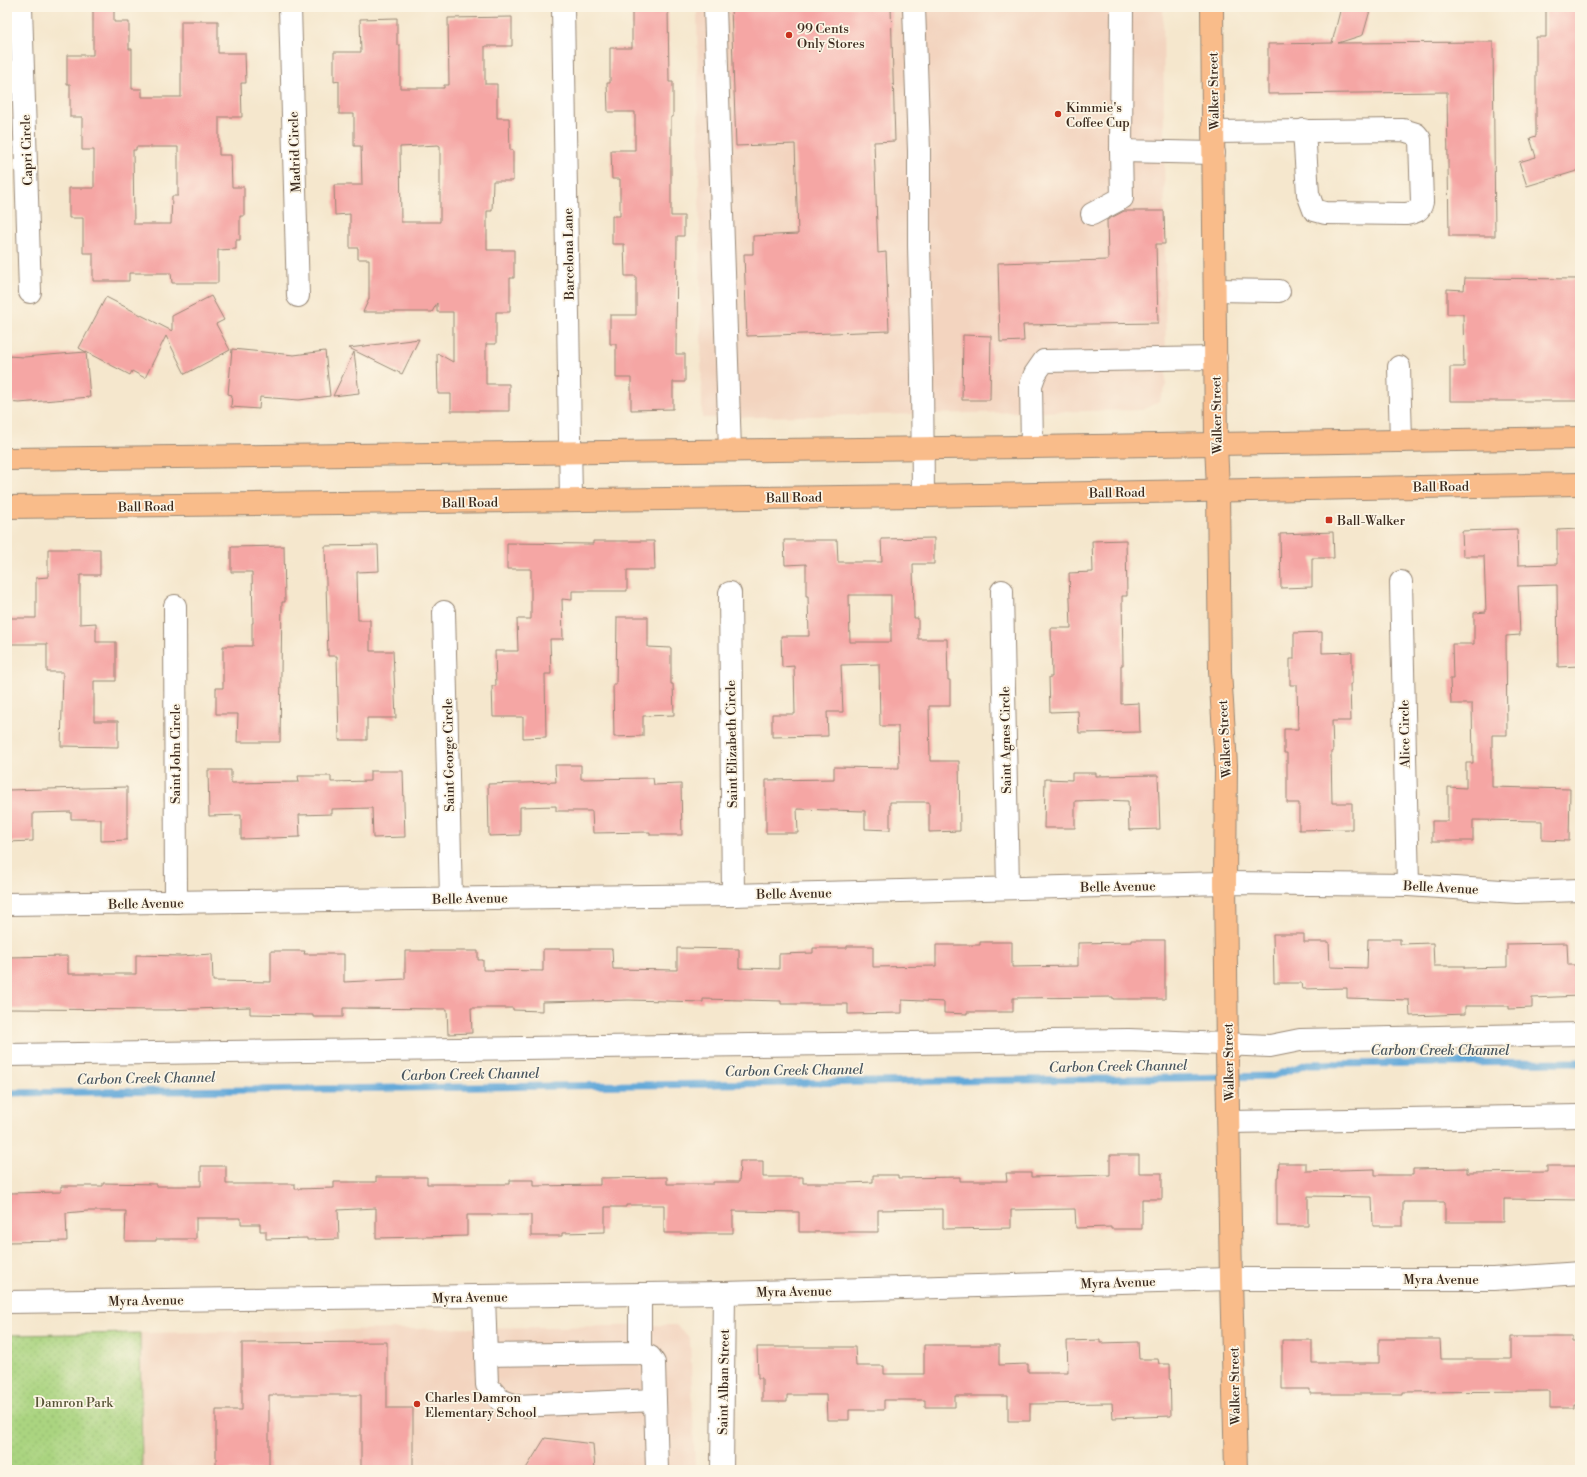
<svg xmlns="http://www.w3.org/2000/svg" width="1587" height="1477" font-family="'Libre Bodoni',serif">
	<style>
		.built { fill: #f3d4bf }
		.park { fill: url(#park-dots); stroke: #727f4f }
		.lines { fill: none; stroke-linecap: round; stroke-linejoin: round }
		.stream { stroke: #63a9d9; stroke-width: 7 }
		.building { fill: #f5a6a4; fill-rule: evenodd }
		.minor-casing { stroke: #988876; stroke-width: 24 }
		.major-casing { stroke: #988876; stroke-width: 24 }
		.minor { stroke: #fff; stroke-width: 22 }
		.major { stroke: #f9bc8a; stroke-width: 22 }
		.poi-dot { fill: #c8321e; stroke: #fcf5e5; stroke-width: 1.5 }
		.labels { text-anchor: middle; stroke-width: 3.5; stroke-linejoin: round; paint-order: stroke }
		.poi-label { font-size: 13px; fill: #3b2a1e; stroke: #fcf5e5; text-anchor: start }
		.street-label { font-size: 13px; fill: #3b2a1e; stroke: #fcf5e5 }
		.park-label { font-size: 13px; fill: #575436; stroke: #fcf5e5 }
		.water-label { font-size: 14px; font-style: italic; fill: #49565f; stroke: #fcf5e5 }
	</style>
	<defs>
		<pattern id="park-dots" width="8" height="8" patternUnits="userSpaceOnUse"><rect width="8" height="8" fill="#aad480"/><path d="M2 2h.1M6 6h.1" fill="none" stroke="#93b66e" stroke-width="1.8" stroke-linecap="round"/></pattern>
	</defs>
	<rect width="100%" height="100%" fill="#fcf5e5"/>
	<filter id="ink" filterUnits="userSpaceOnUse"><feTurbulence type="fractalNoise" baseFrequency=".025" numOctaves="2"/><feDisplacementMap in="SourceGraphic" scale="8" xChannelSelector="R" yChannelSelector="G"/><feConvolveMatrix kernelMatrix="1 2 1 2 8 2 1 2 1" color-interpolation-filters="sRGB"/></filter>
	<filter id="wash" filterUnits="userSpaceOnUse"><feTurbulence type="fractalNoise" baseFrequency=".012" numOctaves="4" result="noise"/><feDisplacementMap in="SourceGraphic" scale="16" xChannelSelector="R" yChannelSelector="G"/><feGaussianBlur stdDeviation="0.9" result="paint"/><feColorMatrix in="noise" values="0 0 0 0 0 0 0 0 0 0 0 0 0 0 0 0 0 1.4 0 .05"/><feComposite in="paint" operator="in"/></filter>
	<g filter="url(#wash)">
		<rect width="100%" height="100%" fill="#f5e7cd"/>
		<g class="built">
			<path d="M 697,7 L 1163,7 L 1166,387 L 1159,401 L 1143,410 L 702,418 Z"/>
			<path d="M 676,1325 L 690,1338 L 695,1470 L 142,1470 L 140,1333 Z"/>
		</g>
		<path class="park" d="M 140,1333 L 142,1470 L 7,1470 L 7,1335 Z"/>
		<g class="lines">
			<path class="stream" d="M 7,1093 L 1178,1078 L 1273,1076 L 1307,1064 L 1580,1062"/>
		</g>
		<g id="blocks">
			<g class="building">
				<path d="M 93,7 L 114,7 L 114,22 L 129,22 L 129,49 L 132,49 L 132,89 L 142,89 L 142,97 L 181,97 L 181,21 L 218,21 L 218,53 L 245,53 L 246,83 L 241,83 L 242,117 L 219,117 L 219,155 L 231,155 L 232,187 L 244,187 L 244,216 L 240,216 L 240,240 L 236,240 L 236,249 L 218,250 L 218,283 L 172,283 L 171,273 L 129,273 L 129,281 L 93,281 L 93,253 L 83,253 L 83,218 L 69,218 L 69,188 L 94,188 L 94,150 L 82,150 L 82,117 L 70,117 L 70,84 L 67,84 L 67,55 L 93,55 ZM 136,147 L 178,147 L 178,196 L 172,196 L 171,224 L 134,224 L 133,150 L 136,150 Z"/>
				<path d="M 632,7 L 668,7 L 669,82 L 673,82 L 673,117 L 671,117 L 671,216 L 684,216 L 684,236 L 677,236 L 676,354 L 685,354 L 685,382 L 673,382 L 673,409 L 631,410 L 631,378 L 616,378 L 616,344 L 610,344 L 610,315 L 636,315 L 636,276 L 625,276 L 624,244 L 612,244 L 612,216 L 620,216 L 620,179 L 612,179 L 611,150 L 635,150 L 635,112 L 608,112 L 607,83 L 610,83 L 610,48 L 632,48 Z"/>
				<path d="M 731,7 L 891,7 L 895,141 L 874,142 L 878,253 L 886,252 L 889,331 L 747,336 L 744,254 L 753,254 L 753,236 L 798,234 L 795,144 L 736,146 Z"/>
				<path d="M 1341,7 L 1371,7 L 1363,35 L 1338,43 L 1493,42 L 1495,236 L 1449,236 L 1447,92 L 1268,94 L 1268,44 L 1332,43 Z"/>
				<path d="M 1546,10 L 1580,10 L 1580,170 L 1527,186 L 1519,162 L 1536,157 L 1530,138 L 1536,136 L 1536,37 L 1546,37 Z"/>
				<path d="M 512,17 L 512,46 L 485,46 L 485,84 L 497,84 L 497,118 L 509,118 L 510,150 L 513,150 L 513,181 L 493,181 L 492,211 L 487,211 L 487,250 L 514,250 L 514,278 L 510,278 L 510,312 L 496,312 L 496,344 L 486,344 L 486,384 L 509,384 L 509,411 L 451,411 L 451,394 L 438,394 L 437,353 L 453,362 L 453,312 L 437,312 L 437,303 L 432,312 L 363,312 L 369,299 L 369,259 L 358,259 L 358,248 L 350,248 L 350,214 L 335,215 L 334,185 L 362,185 L 361,146 L 354,146 L 354,114 L 339,114 L 339,81 L 334,82 L 334,52 L 361,52 L 360,19 L 397,18 L 397,45 L 400,45 L 400,88 L 444,88 L 444,85 L 449,85 L 448,18 ZM 438,145 L 440,146 L 440,222 L 401,222 L 400,147 Z"/>
				<path d="M 1124,211 L 1164,211 L 1165,244 L 1156,244 L 1158,323 L 1023,325 L 1024,341 L 1000,342 L 998,263 L 1108,260 L 1107,220 Z"/>
				<path d="M 1465,278 L 1580,279 L 1580,401 L 1450,401 L 1450,367 L 1464,367 L 1463,314 L 1447,314 L 1447,289 L 1464,290 Z"/>
				<path d="M 211,296 L 224,320 L 216,324 L 230,350 L 185,374 L 166,336 L 145,378 L 132,371 L 130,375 L 86,352 L 90,397 L 19,403 L 7,402 L 7,356 L 24,357 L 86,352 L 79,348 L 106,297 L 172,331 L 172,316 Z"/>
				<path d="M 963,335 L 991,336 L 990,400 L 962,400 Z"/>
				<path d="M 419,339 L 402,374 L 349,348 Z"/>
				<path d="M 232,349 L 294,355 L 325,351 L 330,396 L 299,400 L 260,397 L 259,409 L 231,407 L 232,395 L 228,394 Z"/>
				<path d="M 354,352 L 359,393 L 333,396 Z"/>
				<path d="M 1517,529 L 1518,565 L 1557,564 L 1557,530 L 1580,529 L 1580,666 L 1558,667 L 1557,585 L 1518,586 L 1520,635 L 1506,636 L 1507,735 L 1492,735 L 1492,787 L 1570,789 L 1569,841 L 1542,840 L 1542,821 L 1473,820 L 1473,841 L 1432,841 L 1432,821 L 1448,821 L 1448,787 L 1466,788 L 1466,763 L 1473,763 L 1472,704 L 1451,704 L 1450,679 L 1453,679 L 1452,644 L 1474,644 L 1474,613 L 1486,612 L 1484,556 L 1463,556 L 1462,531 Z"/>
				<path d="M 1333,532 L 1334,558 L 1312,558 L 1312,587 L 1281,588 L 1280,534 Z"/>
				<path d="M 934,538 L 934,564 L 913,564 L 914,618 L 918,618 L 918,639 L 947,639 L 948,680 L 950,680 L 950,706 L 929,706 L 930,761 L 959,761 L 960,831 L 929,832 L 929,802 L 890,802 L 890,830 L 865,829 L 865,811 L 797,809 L 798,833 L 766,833 L 766,780 L 834,779 L 834,767 L 899,768 L 898,726 L 880,726 L 879,664 L 841,665 L 843,712 L 827,712 L 828,736 L 772,737 L 772,714 L 795,714 L 794,666 L 782,667 L 781,636 L 809,636 L 808,596 L 806,596 L 806,564 L 785,565 L 784,540 L 837,540 L 838,562 L 882,562 L 881,539 ZM 849,595 L 891,595 L 891,642 L 850,642 Z"/>
				<path d="M 1126,540 L 1127,596 L 1122,596 L 1123,665 L 1121,665 L 1121,704 L 1139,703 L 1140,732 L 1079,733 L 1078,711 L 1050,712 L 1049,677 L 1052,677 L 1051,628 L 1071,628 L 1069,573 L 1093,572 L 1092,541 Z"/>
				<path d="M 593,541 L 654,541 L 655,570 L 627,570 L 627,591 L 572,591 L 572,600 L 562,599 L 563,639 L 550,639 L 551,674 L 545,674 L 546,737 L 523,738 L 523,717 L 493,717 L 492,686 L 496,686 L 495,651 L 518,651 L 517,619 L 531,619 L 531,569 L 507,569 L 507,543 L 593,544 Z"/>
				<path d="M 378,545 L 379,571 L 357,572 L 358,620 L 370,620 L 370,651 L 393,651 L 396,718 L 367,718 L 367,740 L 339,740 L 337,656 L 328,656 L 325,546 Z"/>
				<path d="M 284,546 L 285,602 L 282,602 L 280,742 L 237,742 L 238,714 L 216,714 L 216,688 L 223,688 L 223,646 L 252,646 L 252,623 L 253,623 L 252,572 L 231,572 L 231,547 Z"/>
				<path d="M 48,549 L 100,549 L 100,575 L 80,575 L 80,624 L 96,623 L 96,642 L 116,642 L 116,681 L 94,681 L 94,721 L 118,721 L 118,747 L 61,746 L 63,672 L 47,672 L 47,644 L 7,644 L 7,618 L 36,618 L 36,578 L 48,577 Z"/>
				<path d="M 617,617 L 648,617 L 648,647 L 671,648 L 671,684 L 673,684 L 674,715 L 643,716 L 643,736 L 614,737 L 613,684 L 616,684 Z"/>
				<path d="M 1322,632 L 1322,653 L 1352,652 L 1352,684 L 1350,684 L 1351,721 L 1332,721 L 1333,752 L 1331,752 L 1332,803 L 1352,803 L 1352,829 L 1299,830 L 1299,803 L 1287,803 L 1287,753 L 1284,753 L 1284,729 L 1298,729 L 1297,685 L 1290,685 L 1290,659 L 1294,659 L 1294,633 Z"/>
				<path d="M 555,765 L 581,765 L 581,779 L 653,778 L 654,785 L 681,784 L 682,835 L 650,835 L 650,832 L 593,833 L 592,811 L 556,811 L 556,806 L 520,807 L 520,835 L 489,836 L 488,784 L 556,782 Z"/>
				<path d="M 208,770 L 231,770 L 231,783 L 299,782 L 298,776 L 331,776 L 331,782 L 370,781 L 370,771 L 403,771 L 405,837 L 373,838 L 372,808 L 332,809 L 332,814 L 299,815 L 300,837 L 241,839 L 241,815 L 209,816 Z"/>
				<path d="M 1072,773 L 1096,773 L 1096,776 L 1158,775 L 1160,829 L 1129,830 L 1128,801 L 1101,800 L 1075,801 L 1075,828 L 1044,828 L 1045,779 L 1072,780 Z"/>
				<path d="M 127,787 L 127,840 L 101,841 L 101,819 L 71,819 L 71,812 L 33,813 L 33,841 L 7,842 L 7,790 Z"/>
				<path d="M 1273,934 L 1304,934 L 1304,942 L 1329,942 L 1330,967 L 1367,968 L 1368,939 L 1400,939 L 1400,944 L 1433,943 L 1434,966 L 1464,966 L 1464,968 L 1507,967 L 1507,944 L 1567,943 L 1568,965 L 1580,965 L 1580,996 L 1532,998 L 1532,1008 L 1509,1009 L 1509,1006 L 1465,1006 L 1465,1014 L 1410,1016 L 1409,1000 L 1347,998 L 1347,988 L 1302,989 L 1301,983 L 1274,983 Z"/>
				<path d="M 1132,940 L 1165,940 L 1165,999 L 1113,999 L 1113,997 L 1013,998 L 1013,1012 L 967,1012 L 967,1014 L 944,1013 L 944,1002 L 902,1000 L 902,1013 L 848,1014 L 848,1004 L 781,1004 L 781,1001 L 703,999 L 703,1002 L 629,1000 L 542,1002 L 542,1011 L 513,1010 L 513,1008 L 471,1008 L 472,1033 L 448,1034 L 447,1009 L 343,1008 L 343,1017 L 313,1017 L 313,1015 L 250,1014 L 250,1007 L 167,1010 L 7,1009 L 7,957 L 68,956 L 68,974 L 136,974 L 136,955 L 180,956 L 212,954 L 213,981 L 271,982 L 271,951 L 305,951 L 304,954 L 344,954 L 344,982 L 405,979 L 405,951 L 478,951 L 478,960 L 483,960 L 483,970 L 543,971 L 543,949 L 612,949 L 613,969 L 677,970 L 677,948 L 739,949 L 739,968 L 779,969 L 779,954 L 813,953 L 813,948 L 847,948 L 847,946 L 873,946 L 873,967 L 936,966 L 936,945 L 980,945 L 980,942 L 1012,942 L 1012,967 L 1078,966 L 1078,943 L 1132,942 Z"/>
				<path d="M 1110,1155 L 1139,1155 L 1139,1173 L 1162,1173 L 1162,1199 L 1142,1199 L 1142,1229 L 1111,1229 L 1111,1227 L 1076,1228 L 1075,1209 L 1011,1210 L 1011,1228 L 943,1229 L 943,1209 L 878,1210 L 878,1232 L 799,1232 L 799,1212 L 733,1211 L 733,1233 L 664,1233 L 664,1205 L 626,1205 L 626,1207 L 605,1207 L 605,1232 L 562,1233 L 562,1236 L 531,1236 L 531,1215 L 467,1215 L 467,1236 L 376,1238 L 376,1208 L 338,1210 L 339,1239 L 307,1240 L 307,1238 L 266,1239 L 266,1231 L 260,1231 L 260,1224 L 241,1224 L 241,1218 L 196,1218 L 196,1239 L 156,1239 L 156,1241 L 125,1241 L 126,1211 L 87,1211 L 66,1213 L 67,1241 L 7,1242 L 7,1193 L 61,1192 L 61,1186 L 103,1186 L 103,1183 L 156,1184 L 156,1186 L 201,1186 L 201,1166 L 226,1166 L 226,1184 L 295,1184 L 295,1189 L 334,1188 L 334,1182 L 376,1182 L 376,1177 L 427,1177 L 427,1184 L 510,1184 L 510,1180 L 534,1180 L 534,1186 L 600,1185 L 600,1178 L 667,1177 L 667,1184 L 713,1184 L 713,1182 L 739,1182 L 740,1161 L 763,1161 L 763,1177 L 803,1177 L 803,1183 L 846,1183 L 873,1182 L 873,1175 L 898,1175 L 898,1178 L 960,1177 L 960,1181 L 1007,1181 L 1006,1173 L 1031,1173 L 1031,1177 L 1110,1175 Z"/>
				<path d="M 1279,1163 L 1306,1163 L 1306,1171 L 1375,1169 L 1375,1175 L 1413,1175 L 1413,1169 L 1467,1168 L 1467,1173 L 1547,1172 L 1547,1166 L 1580,1166 L 1580,1200 L 1504,1199 L 1504,1222 L 1445,1222 L 1445,1202 L 1403,1202 L 1403,1226 L 1373,1226 L 1372,1197 L 1308,1196 L 1308,1226 L 1277,1226 L 1277,1177 L 1278,1177 Z"/>
				<path d="M 1511,1337 L 1572,1337 L 1572,1342 L 1580,1342 L 1580,1404 L 1574,1404 L 1574,1408 L 1550,1408 L 1550,1391 L 1402,1392 L 1402,1394 L 1310,1394 L 1310,1389 L 1282,1389 L 1282,1340 L 1312,1340 L 1312,1363 L 1379,1363 L 1379,1339 L 1440,1339 L 1441,1359 L 1511,1359 Z"/>
				<path d="M 1100,1340 L 1100,1343 L 1138,1342 L 1139,1359 L 1158,1359 L 1159,1364 L 1170,1364 L 1171,1416 L 1113,1418 L 1112,1403 L 1030,1404 L 1030,1421 L 1008,1421 L 1008,1396 L 955,1396 L 955,1407 L 925,1407 L 925,1400 L 884,1400 L 884,1410 L 849,1410 L 849,1420 L 827,1420 L 826,1395 L 787,1395 L 787,1402 L 762,1402 L 762,1378 L 758,1378 L 757,1347 L 855,1347 L 856,1366 L 884,1366 L 884,1374 L 924,1374 L 924,1345 L 999,1345 L 999,1365 L 1028,1364 L 1028,1372 L 1068,1372 L 1067,1341 Z"/>
				<path d="M 387,1342 L 387,1408 L 413,1408 L 413,1470 L 361,1470 L 361,1395 L 269,1395 L 269,1470 L 216,1470 L 216,1410 L 242,1410 L 242,1343 Z"/>
				<path d="M 545,1438 L 593,1444 L 595,1470 L 525,1470 Z"/>
			</g>
		</g>
	</g>
	<g filter="url(#ink)">
		<use href="#blocks" fill-opacity="0" stroke="#988876" stroke-width="1"/>
		<g class="lines">
			<g class="minor-casing">
				<g id="minor">
					<path d="M 21,7 L 30,292"/>
					<path d="M 290,7 L 298,296"/>
					<path d="M 563,7 L 571,500"/>
					<path d="M 715,7 L 730,450"/>
					<path d="M 914,7 L 919,151 L 919,245 L 922,375 L 923,496"/>
					<path d="M 1122,7 L 1121,151 L 1214,153"/>
					<path d="M 1214,132 L 1403,130 L 1416,134 L 1420,139 L 1422,202 C 1420,212 1415,212 1406,214 L 1325,213 L 1314,210 L 1308,194 L 1304,130"/>
					<path d="M 1092,214 L 1122,198 L 1121,151"/>
					<path d="M 1215,290 L 1279,291"/>
					<path d="M 1399,367 L 1401,441"/>
					<path d="M 1032,447 L 1031,385 L 1035,374 L 1044,361 L 1216,358"/>
					<path d="M 1401,582 L 1408,885"/>
					<path d="M 1002,591 L 1008,888"/>
					<path d="M 730,593 L 733,895"/>
					<path d="M 175,606 L 176,902"/>
					<path d="M 444,612 L 451,898"/>
					<path d="M 7,904 L 733,895 L 1225,883 L 1408,885 L 1517,892 L 1580,890"/>
					<path d="M 7,1055 L 1129,1040 L 1270,1046 L 1300,1040 L 1580,1034"/>
					<path d="M 1229,1122 L 1580,1116"/>
					<path d="M 640,1294 L 640,1353"/>
					<path d="M 484,1296 L 487,1385 L 500,1400 L 517,1406 L 655,1400 L 657,1470"/>
					<path d="M 7,1302 L 724,1293 L 1231,1279 L 1493,1279 L 1580,1273"/>
					<path d="M 486,1355 L 640,1353 L 650,1357 L 654,1363 L 655,1400"/>
					<path d="M 722,1470 L 724,1293"/>
				</g>
			</g>
			<g class="major-casing">
				<g id="major">
					<path d="M 1212,7 L 1216,443 L 1218,490 L 1220,671 L 1226,765 L 1225,883 L 1227,1053 L 1231,1279 L 1236,1470"/>
					<path d="M 7,459 L 1032,447 L 1580,438"/>
					<path d="M 7,507 L 923,496 L 1580,484"/>
				</g>
			</g>
			<use href="#minor" class="minor"/>
			<use href="#major" class="major"/>
		</g>
	</g>
	<g class="poi-dot">
		<circle cx="789" cy="35" r="4"/>
		<circle cx="1058" cy="114" r="4"/>
		<rect x="1325" y="516" width="8" height="8" rx="2"/>
		<circle cx="417" cy="1404" r="4"/>
	</g>
	<g class="labels">
		<g class="poi-label">
			<text x="797" y="33">99 Cents<tspan x="797" dy="15">Only Stores</tspan></text>
			<text x="1066" y="112">Kimmie's<tspan x="1066" dy="15">Coffee Cup</tspan></text>
			<text x="1337" y="525">Ball-Walker</text>
			<text x="425" y="1402">Charles Damron<tspan x="425" dy="15">Elementary School</tspan></text>
		</g>
		<g class="street-label">
			<text transform="translate(1213 91) rotate(-91)" y="5">Walker Street</text>
			<text transform="translate(26 150) rotate(-92)" y="5">Capri Circle</text>
			<text transform="translate(294 152) rotate(-92)" y="5">Madrid Circle</text>
			<text transform="translate(568 254) rotate(-91)" y="5">Barcelona Lane</text>
			<text transform="translate(1216 415) rotate(-91)" y="5">Walker Street</text>
			<text transform="translate(1441 486) rotate(-1)" y="5">Ball Road</text>
			<text transform="translate(1117 492) rotate(-1)" y="5">Ball Road</text>
			<text transform="translate(794 497) rotate(-1)" y="5">Ball Road</text>
			<text transform="translate(470 502) rotate(-1)" y="5">Ball Road</text>
			<text transform="translate(146 506) rotate(-1)" y="5">Ball Road</text>
			<text transform="translate(1404 734) rotate(-91)" y="5">Alice Circle</text>
			<text transform="translate(1224 739) rotate(-93)" y="5">Walker Street</text>
			<text transform="translate(1005 740) rotate(-91)" y="5">Saint Agnes Circle</text>
			<text transform="translate(731 744) rotate(-91)" y="5">Saint Elizabeth Circle</text>
			<text transform="translate(175 754) rotate(-90)" y="5">Saint John Circle</text>
			<text transform="translate(448 755) rotate(-91)" y="5">Saint George Circle</text>
			<text transform="translate(1118 886) rotate(-1)" y="5">Belle Avenue</text>
			<text transform="translate(1441 887) rotate(3)" y="5">Belle Avenue</text>
			<text transform="translate(794 893) rotate(-1)" y="5">Belle Avenue</text>
			<text transform="translate(470 898) rotate(-1)" y="5">Belle Avenue</text>
			<text transform="translate(146 903) rotate(-1)" y="5">Belle Avenue</text>
			<text transform="translate(1228 1062) rotate(-91)" y="5">Walker Street</text>
			<text x="1441" y="1284">Myra Avenue</text>
			<text transform="translate(1118 1282) rotate(-2)" y="5">Myra Avenue</text>
			<text transform="translate(794 1291) rotate(-1)" y="5">Myra Avenue</text>
			<text transform="translate(470 1297) rotate(-1)" y="5">Myra Avenue</text>
			<text transform="translate(146 1300) rotate(-1)" y="5">Myra Avenue</text>
			<text transform="translate(723 1382) rotate(-89)" y="5">Saint Alban Street</text>
			<text transform="translate(1234 1386) rotate(-91)" y="5">Walker Street</text>
		</g>
		<g class="park-label">
			<text x="74" y="1407">Damron Park</text>
		</g>
		<g class="water-label">
			<text x="1440" y="1055">Carbon Creek Channel</text>
			<text transform="translate(1118 1066) rotate(-1)" y="5">Carbon Creek Channel</text>
			<text transform="translate(794 1070) rotate(-1)" y="5">Carbon Creek Channel</text>
			<text transform="translate(470 1074) rotate(-1)" y="5">Carbon Creek Channel</text>
			<text transform="translate(146 1078) rotate(-1)" y="5">Carbon Creek Channel</text>
		</g>
	</g>
	<rect width="1587" height="1477" fill="none" stroke="#fcf5e5" stroke-width="24"/>
</svg>
